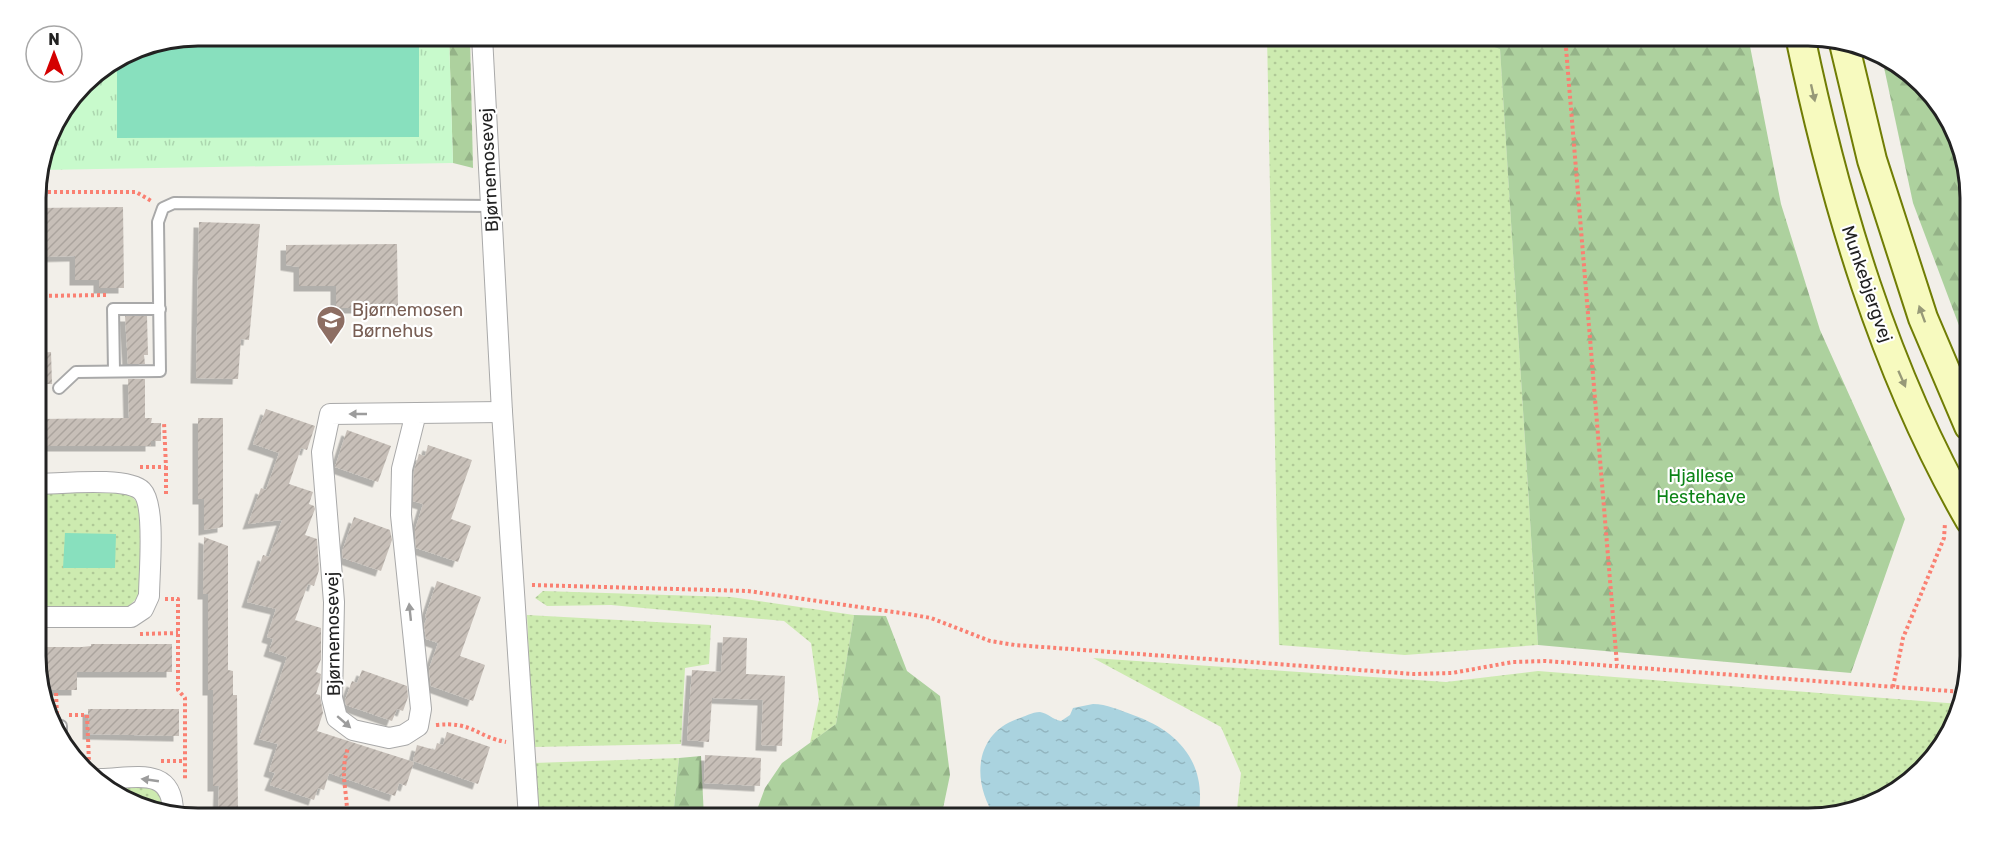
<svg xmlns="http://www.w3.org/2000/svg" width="2006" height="854" font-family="Rubik,sans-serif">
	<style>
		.grass { fill: url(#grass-dots) }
		.forest { fill: url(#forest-firs) }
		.park { fill: url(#park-tufts) }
		.pitch { fill: #88e0be }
		.water { fill: url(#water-ripples) }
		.building { fill: url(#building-hatch); filter: url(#shadow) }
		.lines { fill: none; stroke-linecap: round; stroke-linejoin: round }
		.lane-casing { stroke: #a9a9a9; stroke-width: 14 }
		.street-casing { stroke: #a9a9a9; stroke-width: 22 }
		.secondary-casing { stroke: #707d05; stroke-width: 32 }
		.path { stroke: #fa8072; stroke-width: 4; stroke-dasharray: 3 3; stroke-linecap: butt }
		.lane { stroke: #fff; stroke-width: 10 }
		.street { stroke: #fff; stroke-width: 20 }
		.secondary { stroke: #f7fabf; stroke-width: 28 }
		.oneway { fill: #979978 }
		.oneway2 { fill: #9c9c9c }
		.labels { text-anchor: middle; stroke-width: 4.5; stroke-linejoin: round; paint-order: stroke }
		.street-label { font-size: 18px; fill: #222; stroke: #fff }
		.education-label { font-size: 18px; fill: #785e54; stroke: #fff; text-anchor: start }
		.park-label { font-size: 18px; fill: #0c8416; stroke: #fff }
		.rim { fill: none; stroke: #222; stroke-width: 3 }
	</style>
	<defs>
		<pattern id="grass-dots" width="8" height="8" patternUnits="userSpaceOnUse" patternTransform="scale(1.5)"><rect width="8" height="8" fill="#cdebb0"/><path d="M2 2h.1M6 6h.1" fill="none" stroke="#b0c997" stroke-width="1.8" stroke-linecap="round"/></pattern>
		<pattern id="forest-firs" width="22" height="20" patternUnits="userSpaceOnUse" patternTransform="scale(1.5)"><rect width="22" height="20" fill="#add19e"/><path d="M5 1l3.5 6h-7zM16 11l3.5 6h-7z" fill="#95b388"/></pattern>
		<pattern id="park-tufts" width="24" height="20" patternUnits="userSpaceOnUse" patternTransform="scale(1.5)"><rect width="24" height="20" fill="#c8facc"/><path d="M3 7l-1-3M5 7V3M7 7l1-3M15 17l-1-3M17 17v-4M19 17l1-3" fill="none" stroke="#acd6af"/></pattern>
		<pattern id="water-ripples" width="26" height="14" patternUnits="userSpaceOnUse" patternTransform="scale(1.5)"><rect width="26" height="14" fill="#aad3df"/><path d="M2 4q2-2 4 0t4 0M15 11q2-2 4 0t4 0" fill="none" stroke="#92b5bf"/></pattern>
		<pattern id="building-hatch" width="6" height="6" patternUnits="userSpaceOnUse" patternTransform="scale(1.5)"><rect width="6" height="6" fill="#c7bfb8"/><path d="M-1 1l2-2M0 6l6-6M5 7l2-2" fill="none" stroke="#aba49e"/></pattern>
		<filter id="shadow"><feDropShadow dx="-5.5" dy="5.5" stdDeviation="0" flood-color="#0004"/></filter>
	</defs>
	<rect width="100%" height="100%" fill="#f2efe9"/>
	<g class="grass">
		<path d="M 1267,36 L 1464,36 L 1500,48 L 1538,645 L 1405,655 L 1279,645 Z"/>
		<path d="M 37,493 L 128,493 L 140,505 L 140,595 L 127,608 L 37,607 Z"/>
		<path d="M 543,591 L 731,597 L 854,615 L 836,724 L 810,743 L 819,700 L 811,643 L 784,621 L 611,605 L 547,606 L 535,598 Z"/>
		<path d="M 527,615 L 711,625 L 709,664 L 685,668 L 681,744 L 533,747 Z"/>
		<path d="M 1093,658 L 1446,682 L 1538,671 L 1960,704 L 1958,717 L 1906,785 L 1818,818 L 1236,818 L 1241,773 L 1221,727 Z"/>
		<path d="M 679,758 L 673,818 L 539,818 L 534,763 Z"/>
		<path d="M 113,788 L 154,788 L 164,799 L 164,811 L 137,806 Z"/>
	</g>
	<g class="forest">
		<path d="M 449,36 L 470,36 L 473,168 L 453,163 Z"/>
		<path d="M 1464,36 L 1748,36 L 1781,204 L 1820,330 L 1905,519 L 1851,673 L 1538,645 L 1500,49 Z"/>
		<path d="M 1882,58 L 1936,99 L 1969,177 L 1969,352 L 1913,203 Z"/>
		<path d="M 854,615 L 886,616 L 907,671 L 940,696 L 950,775 L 941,818 L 754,818 L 765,788 L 782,763 L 836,724 Z"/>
		<path d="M 701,756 L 704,818 L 673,818 L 679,758 Z"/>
	</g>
	<path class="park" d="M 199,36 L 449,36 L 453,163 L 41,170 L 53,126 L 91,77 L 137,48 Z"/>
	<g class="pitch">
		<path d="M 199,36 L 419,36 L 419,137 L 117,138 L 117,60 L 137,48 Z"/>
		<path d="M 65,533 L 116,534 L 115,568 L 63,568 Z"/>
	</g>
	<path class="water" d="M 1093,704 C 1107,704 1119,710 1133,715 C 1181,732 1208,765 1198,818 L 996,818 C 972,784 973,735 1017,719 C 1024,717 1032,712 1040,712 C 1048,713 1053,720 1061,721 L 1070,715 L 1073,708 Z"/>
	<g class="building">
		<path d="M 123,207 L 124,288 L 99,288 L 99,280 L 75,280 L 75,256 L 37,257 L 36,208 Z"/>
		<path d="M 199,222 L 260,224 L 249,340 L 241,339 L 238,379 L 196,378 Z"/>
		<path d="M 397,244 L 398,308 L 336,308 L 336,286 L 299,286 L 299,267 L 286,265 L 286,245 Z"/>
		<path d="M 125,316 L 147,316 L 148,355 L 144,355 L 145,364 L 128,364 Z"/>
		<path d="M 51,352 L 52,384 L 37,384 L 37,353 Z"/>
		<path d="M 128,379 L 145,379 L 145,418 L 152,418 L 151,423 L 161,423 L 161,441 L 151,441 L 151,446 L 37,446 L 37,419 L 129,418 Z"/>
		<path d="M 266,409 L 315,426 L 307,450 L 301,448 L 289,484 L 313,492 L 309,504 L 314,506 L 315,509 L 305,535 L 317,539 L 319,570 L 314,586 L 308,584 L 295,620 L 321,628 L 321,659 L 316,672 L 321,674 L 320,682 L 316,694 L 320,695 L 323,713 L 317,731 L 414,762 L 406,786 L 399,783 L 395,796 L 329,773 L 324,790 L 318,788 L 314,800 L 270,785 L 275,773 L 269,771 L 278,744 L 259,739 L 287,657 L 269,651 L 273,639 L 267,637 L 276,609 L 247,602 L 263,555 L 269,557 L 282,520 L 248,524 L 261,488 L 266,490 L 279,453 L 253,444 Z"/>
		<path d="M 198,418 L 223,418 L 223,527 L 204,530 L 204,499 L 198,499 Z"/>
		<path d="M 347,430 L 391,446 L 378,482 L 335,467 Z"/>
		<path d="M 428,445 L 472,460 L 451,519 L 471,526 L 458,562 L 416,548 L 415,530 L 423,504 L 413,501 L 414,471 L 419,454 L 425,456 Z"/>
		<path d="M 354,517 L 390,530 L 392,540 L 381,571 L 343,558 L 342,552 Z"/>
		<path d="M 204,537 L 228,546 L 228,670 L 233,671 L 233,695 L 237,695 L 238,818 L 218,818 L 219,786 L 213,786 L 213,690 L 208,690 L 208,594 L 203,594 Z"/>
		<path d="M 437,581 L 481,597 L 460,656 L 485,665 L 473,701 L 431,686 L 429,669 L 438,643 L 426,639 L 424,625 L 427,618 L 425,617 Z"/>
		<path d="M 723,637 L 747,638 L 746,674 L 785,676 L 782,746 L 761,745 L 763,700 L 712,698 L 709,742 L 687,740 L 692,670 L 721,672 Z"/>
		<path d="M 91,644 L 172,644 L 172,672 L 77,672 L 77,690 L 45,690 L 45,647 L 82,647 L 91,646 Z"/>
		<path d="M 362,670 L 407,686 L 408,697 L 403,711 L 397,709 L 392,721 L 346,705 L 345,700 L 352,681 L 357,683 Z"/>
		<path d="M 88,709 L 179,709 L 179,736 L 88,734 Z"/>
		<path d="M 447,732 L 490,747 L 478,784 L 413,761 L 417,745 L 435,750 L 437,743 L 443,745 Z"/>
		<path d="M 705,755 L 761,758 L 760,786 L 704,783 Z"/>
	</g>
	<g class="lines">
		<g class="lane-casing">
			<g id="lane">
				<path d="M 114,371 L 113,309 L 160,309"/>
				<path d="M 59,388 L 76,372 L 160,371 L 158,222 L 163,208 L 174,203 L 491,206"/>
				<path d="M 61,726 L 61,733"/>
			</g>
		</g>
		<g class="street-casing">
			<g id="street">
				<path d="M 482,36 L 502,412 L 529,818"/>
				<path d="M 416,413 L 402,469 L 401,515 L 421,709 L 418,726 L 404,735 L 389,738 L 353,730 L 337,718 L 332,698 L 334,602 L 322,452 L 330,414 L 502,412"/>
				<path d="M 37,484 C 59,484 127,476 142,491 C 156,505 149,574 149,596 L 143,609 L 131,617 L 37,617"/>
				<path d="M 101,779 C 136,778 173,766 173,813"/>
			</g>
		</g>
		<g class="secondary-casing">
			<g id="secondary">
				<path d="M 1800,36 C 1835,203 1884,371 1970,520"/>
				<path d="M 1844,43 L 1872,160 L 1923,318 L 1969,426"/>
			</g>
		</g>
		<g class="path">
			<path d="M 1565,36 L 1617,665"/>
			<path d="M 36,192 L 136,192 L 153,202"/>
			<path d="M 37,296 L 108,295"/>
			<path d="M 140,467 L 166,467 L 164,422"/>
			<path d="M 166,467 L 166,494"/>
			<path d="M 532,585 L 748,591 L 908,614 L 931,618 L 990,641 L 1015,645 L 1414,674 L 1452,673 L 1513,662 L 1546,661 L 1963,692"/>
			<path d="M 165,599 L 178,599 L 178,690 L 185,698 L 185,780"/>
			<path d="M 140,634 L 178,633"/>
			<path d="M 1893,687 L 1903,638 L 1944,538 L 1945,523"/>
			<path d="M 56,693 L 57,714"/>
			<path d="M 69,715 L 87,715 L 89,762"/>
			<path d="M 436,725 C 473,721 477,737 506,742"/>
			<path d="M 161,761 L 185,761"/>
			<path d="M 80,762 L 91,762"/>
			<path d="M 347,818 C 348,792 339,774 348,748"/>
		</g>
		<use href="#lane" class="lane"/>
		<use href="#street" class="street"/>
		<use href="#secondary" class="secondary"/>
	</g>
	<defs><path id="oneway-solid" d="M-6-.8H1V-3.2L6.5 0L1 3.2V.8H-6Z" transform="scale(1.5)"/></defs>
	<g class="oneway">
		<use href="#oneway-solid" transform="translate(1813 93) rotate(77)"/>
		<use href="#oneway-solid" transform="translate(1922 314) rotate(-110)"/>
		<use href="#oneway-solid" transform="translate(1902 379) rotate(66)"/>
	</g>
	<g class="oneway2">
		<use href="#oneway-solid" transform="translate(358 414) rotate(180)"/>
		<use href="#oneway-solid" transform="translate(410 612) rotate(-96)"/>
		<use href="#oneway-solid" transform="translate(344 722) rotate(41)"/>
		<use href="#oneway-solid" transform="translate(150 780) rotate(-172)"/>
	</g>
	<defs>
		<g id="school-pin" transform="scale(1.5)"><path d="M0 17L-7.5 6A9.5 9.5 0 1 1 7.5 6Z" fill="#8d6e63" stroke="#fff"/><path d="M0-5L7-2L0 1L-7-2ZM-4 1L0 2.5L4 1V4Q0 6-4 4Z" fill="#fff"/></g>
	</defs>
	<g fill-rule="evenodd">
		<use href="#school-pin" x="331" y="320"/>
	</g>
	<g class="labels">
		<g class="street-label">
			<text transform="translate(489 170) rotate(-93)" y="6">Bjørnemosevej</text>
			<text transform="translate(1867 284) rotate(71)" y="6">Munkebjergvej</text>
			<text transform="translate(333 634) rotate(-91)" y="6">Bjørnemosevej</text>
		</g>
		<g class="education-label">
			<text x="352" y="316">Bjørnemosen<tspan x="352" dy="21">Børnehus</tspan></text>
		</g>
		<g class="park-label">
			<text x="1701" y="482">Hjallese<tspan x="1701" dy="21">Hestehave</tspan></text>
		</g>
	</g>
	<path d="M0 0H2006V854H0ZM198 46H1808A152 152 0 0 1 1960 198V656A152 152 0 0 1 1808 808H198A152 152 0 0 1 46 656V198A152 152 0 0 1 198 46Z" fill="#fff" fill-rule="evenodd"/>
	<path class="rim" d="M198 46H1808A152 152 0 0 1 1960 198V656A152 152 0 0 1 1808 808H198A152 152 0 0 1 46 656V198A152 152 0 0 1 198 46Z"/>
	<g transform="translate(54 54)"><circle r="28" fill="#ffffff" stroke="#a7a7a7" stroke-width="1.5"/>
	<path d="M0-4.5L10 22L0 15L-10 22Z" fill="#d40000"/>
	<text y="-9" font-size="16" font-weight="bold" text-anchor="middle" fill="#222222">N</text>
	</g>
</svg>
